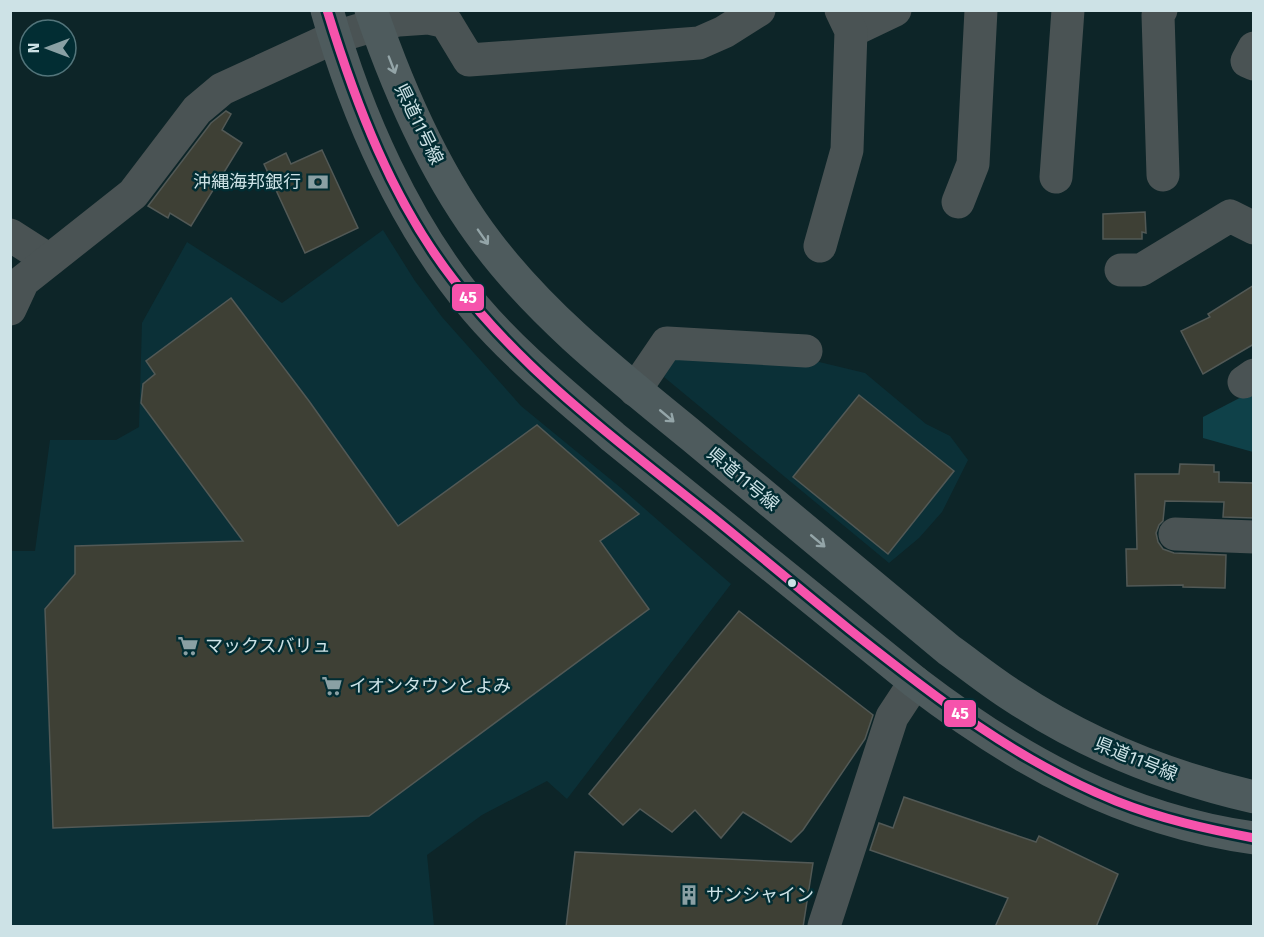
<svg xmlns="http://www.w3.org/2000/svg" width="1264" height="937" font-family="'Fira Sans','Noto Sans JP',sans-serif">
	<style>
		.built { fill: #0b3037 }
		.green { fill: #0f4149 }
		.building { fill: #3e4035; stroke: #525956; stroke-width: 1.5 }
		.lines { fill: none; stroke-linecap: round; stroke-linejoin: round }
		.minor { stroke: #4a5354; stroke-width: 33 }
		.major { stroke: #4e5b5d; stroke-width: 33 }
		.bus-1-casing { stroke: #022d33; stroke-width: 14 }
		.bus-1 { stroke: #f653ac; stroke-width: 9 }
		.oneway { stroke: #94a5a8 }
		.bus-dot { fill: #cde2e6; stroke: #022d33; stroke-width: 2 }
		.labels { text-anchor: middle; stroke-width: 5; stroke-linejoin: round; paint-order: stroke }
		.street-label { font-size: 18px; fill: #cde2e6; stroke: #022d33 }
		.poi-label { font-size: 18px; fill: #cde2e6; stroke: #022d33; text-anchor: start }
		.line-badge { stroke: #022d33; stroke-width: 2 }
		.badge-label { font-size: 16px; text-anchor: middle; font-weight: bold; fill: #fff }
	</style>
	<rect width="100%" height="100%" fill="#0d2528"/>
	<g class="built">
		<path d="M 383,230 L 415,281 L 442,317 L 521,406 L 621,488 L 731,584 L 567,799 L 547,781 L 482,815 L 427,855 L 434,926 L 11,926 L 11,551 L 35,551 L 50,440 L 116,440 L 139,427 L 142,323 L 187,242 L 282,303 Z"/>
		<path d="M 671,358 L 811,360 L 865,373 L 926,424 L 950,436 L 968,460 L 942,512 L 919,538 L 889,563 L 664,377 Z"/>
	</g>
	<path class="green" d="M 1253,391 L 1253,452 L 1203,438 L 1203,417 Z"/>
	<g class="building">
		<path d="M 226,111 L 231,114 L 222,130 L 242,143 L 191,226 L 170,213 L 168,218 L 148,206 L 211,123 Z"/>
		<path d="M 322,150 L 358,228 L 305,253 L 264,164 L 286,153 L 291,164 Z"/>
		<path d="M 1145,212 L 1146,233 L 1142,232 L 1142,239 L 1103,239 L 1103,214 Z"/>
		<path d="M 1254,285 L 1254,344 L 1203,374 L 1181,331 L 1210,317 L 1208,314 Z"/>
		<path d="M 231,298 L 309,401 L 398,526 L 537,425 L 639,514 L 600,541 L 649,609 L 369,816 L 53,828 L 45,609 L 75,574 L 75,546 L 243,541 L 141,403 L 143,384 L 155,374 L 146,361 Z"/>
		<path d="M 859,395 L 954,471 L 888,554 L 793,477 Z"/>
		<path d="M 1180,464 L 1214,465 L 1214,472 L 1219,472 L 1219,482 L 1254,483 L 1254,518 L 1223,517 L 1224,502 L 1165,501 L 1163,521 L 1159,525 L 1156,533 L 1158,542 L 1163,549 L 1174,553 L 1226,555 L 1225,588 L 1183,587 L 1183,585 L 1127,586 L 1126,549 L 1137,549 L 1135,474 L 1179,474 Z"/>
		<path d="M 739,611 L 873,715 L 865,739 L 803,830 L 791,842 L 743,812 L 721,838 L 695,810 L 672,832 L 640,809 L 623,825 L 589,794 Z"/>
		<path d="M 904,797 L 1036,842 L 1039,836 L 1118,874 L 1096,927 L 995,927 L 1008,898 L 870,850 L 879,823 L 893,828 Z"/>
		<path d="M 575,852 L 813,863 L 803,927 L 566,927 Z"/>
	</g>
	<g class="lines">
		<g class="minor">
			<path d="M 1161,10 L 1158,15 L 1163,175"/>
			<path d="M 851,31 L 895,10"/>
			<path d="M 1254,48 L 1247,61 L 1254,64"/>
			<path d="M 1056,177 L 1068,10"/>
			<path d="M 958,202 L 973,164 L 981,10"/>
			<path d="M 10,235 L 49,260"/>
			<path d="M 820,246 L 847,150 L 851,31 L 841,10"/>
			<path d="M 1121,270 L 1141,270 L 1230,216 L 1254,228"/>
			<path d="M 10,309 L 23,281 L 133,194 L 197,110 L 222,89 L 335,37 L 376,25 L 399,20 L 428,18 L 446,22 L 469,60 L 497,58 L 699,43 L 724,32 L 759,10"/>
			<path d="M 1244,382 L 1254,375"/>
			<path d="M 635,390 L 667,343 L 806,351"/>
			<path d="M 1175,534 L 1254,537"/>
			<path d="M 824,926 L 892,717 L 915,682"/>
		</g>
		<g class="major">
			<path d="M 327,10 C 356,114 406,227 476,309 C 517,357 566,396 613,437 L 915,682 C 1017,760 1124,820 1254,838"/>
			<path d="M 371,10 C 399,92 436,176 488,244 C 545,319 620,377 692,436 C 778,508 864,579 949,650 C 970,665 991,682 1013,696 C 1087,745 1167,777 1254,797"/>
		</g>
		<g class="bus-1-casing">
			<path id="bus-1" d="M 327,10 C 356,105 392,200 453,279 C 523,372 620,443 710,515 C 757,553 803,592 850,630 C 933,696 1017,761 1116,801 C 1161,819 1207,829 1254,838"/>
		</g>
		<use href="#bus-1" class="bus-1"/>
	</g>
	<defs><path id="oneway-shaft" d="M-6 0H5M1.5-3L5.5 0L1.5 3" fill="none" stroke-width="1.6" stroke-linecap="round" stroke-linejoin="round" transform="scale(1.5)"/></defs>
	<g class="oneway">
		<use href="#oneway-shaft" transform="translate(392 65) rotate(69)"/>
		<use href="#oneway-shaft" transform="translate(483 237) rotate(55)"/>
		<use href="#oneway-shaft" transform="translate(667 416) rotate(40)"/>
		<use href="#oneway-shaft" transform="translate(818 541) rotate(40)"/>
	</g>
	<defs>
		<g id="bank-bare" transform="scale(1.62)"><path d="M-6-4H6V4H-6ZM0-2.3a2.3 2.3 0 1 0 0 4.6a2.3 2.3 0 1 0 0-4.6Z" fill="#8aa0a4" stroke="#022d33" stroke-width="2.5" paint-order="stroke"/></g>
		<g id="supermarket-bare" transform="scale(1.62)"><path d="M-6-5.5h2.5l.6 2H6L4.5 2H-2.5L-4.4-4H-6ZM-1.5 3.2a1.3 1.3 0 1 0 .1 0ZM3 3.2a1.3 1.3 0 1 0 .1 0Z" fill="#8aa0a4" stroke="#022d33" stroke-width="2.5" paint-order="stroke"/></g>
		<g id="building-bare" transform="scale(1.62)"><path d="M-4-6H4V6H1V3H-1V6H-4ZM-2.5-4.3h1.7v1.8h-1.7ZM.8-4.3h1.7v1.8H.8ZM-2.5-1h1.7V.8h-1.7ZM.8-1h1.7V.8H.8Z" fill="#8aa0a4" stroke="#022d33" stroke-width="2.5" paint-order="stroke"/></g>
	</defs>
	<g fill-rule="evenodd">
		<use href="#bank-bare" x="318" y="182"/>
		<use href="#supermarket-bare" x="188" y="646"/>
		<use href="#supermarket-bare" x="332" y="686"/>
		<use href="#building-bare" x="689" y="895"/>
	</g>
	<circle class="bus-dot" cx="792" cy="583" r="5"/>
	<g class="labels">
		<g class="street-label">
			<text transform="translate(419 124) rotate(64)" y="6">県道11号線</text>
			<text transform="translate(743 479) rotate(40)" y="6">県道11号線</text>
			<text transform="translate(1136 759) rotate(22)" y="6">県道11号線</text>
		</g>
		<g class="poi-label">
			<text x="301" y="188" text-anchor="end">沖縄海邦銀行</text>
			<text x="205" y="652">マックスバリュ</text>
			<text x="349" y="692">イオンタウンとよみ</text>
			<text x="706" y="901">サンシャイン</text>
		</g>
	</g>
	<g class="line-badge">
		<rect x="451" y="283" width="34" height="29" rx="6" fill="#f653ac"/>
		<rect x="943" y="699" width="34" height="29" rx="6" fill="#f653ac"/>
	</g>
	<g class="badge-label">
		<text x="468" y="303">45</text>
		<text x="960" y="719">45</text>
	</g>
	<rect width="1264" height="937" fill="none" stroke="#cde2e6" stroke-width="24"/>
	<g transform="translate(48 48) rotate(270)"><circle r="28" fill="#022d33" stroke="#53757b" stroke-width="1.5"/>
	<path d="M0-4.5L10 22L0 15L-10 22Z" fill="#8aa0a4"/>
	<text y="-9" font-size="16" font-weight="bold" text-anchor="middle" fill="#cde2e6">N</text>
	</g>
</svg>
